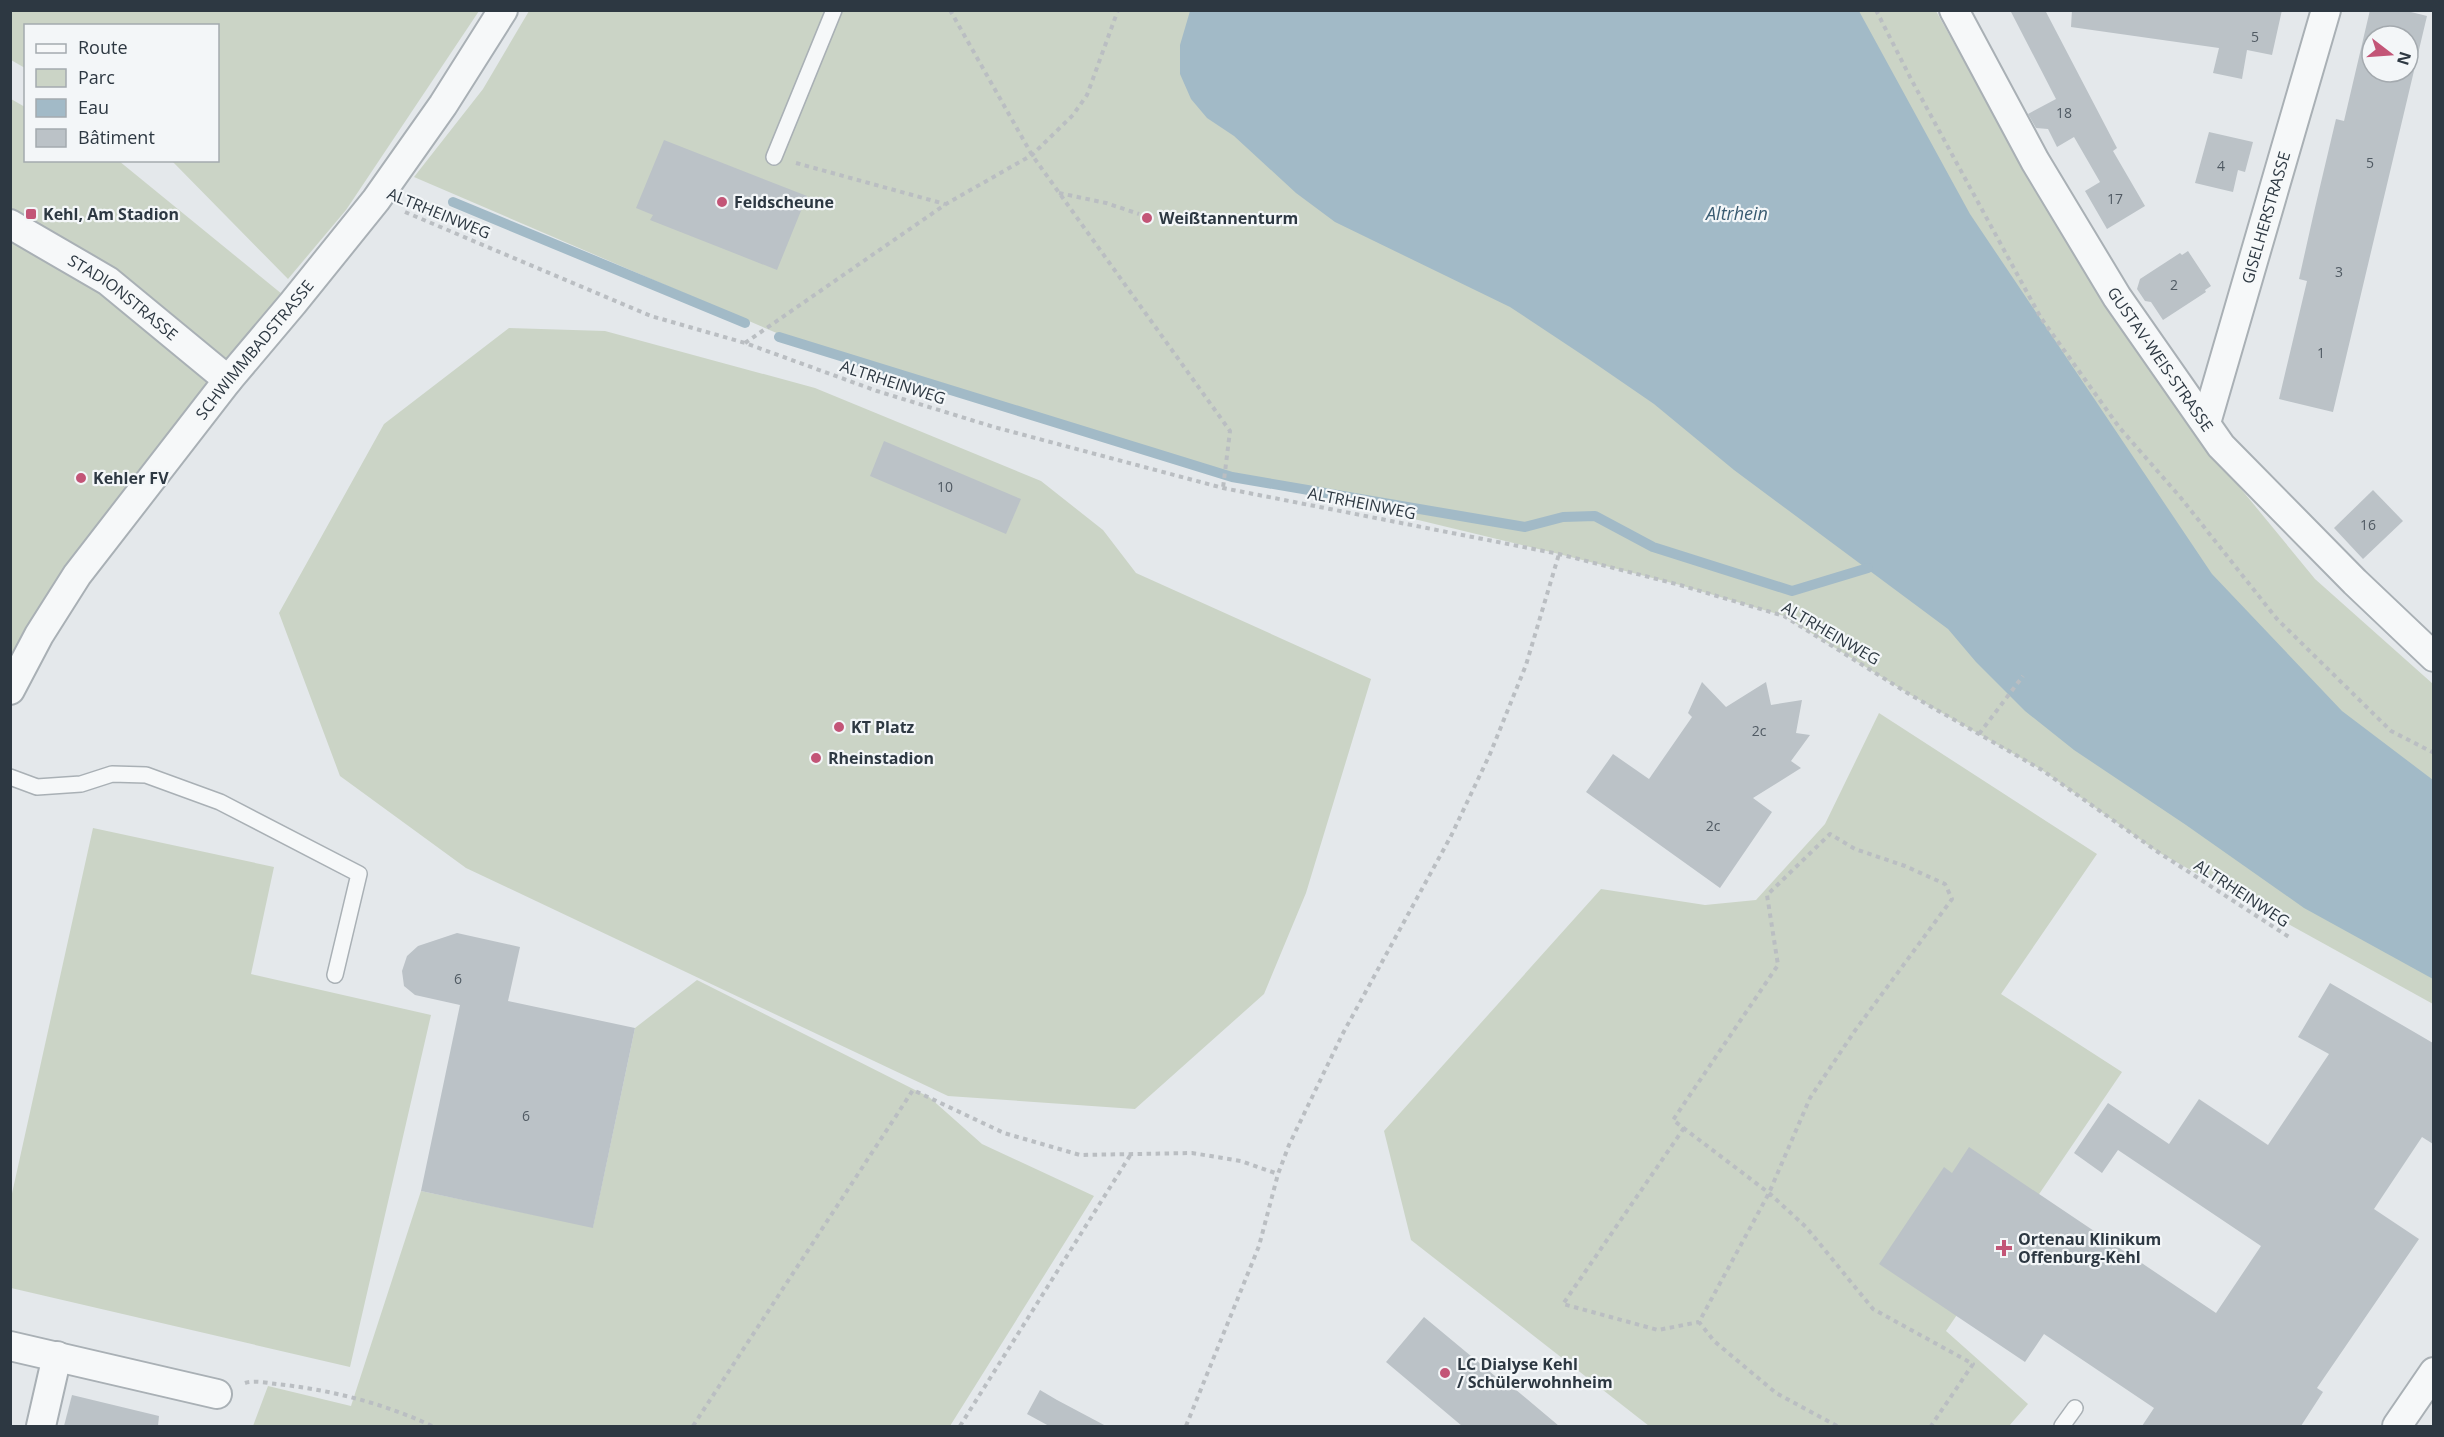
<svg xmlns="http://www.w3.org/2000/svg" width="2444" height="1437" font-family="'Open Sans',sans-serif">
	<style>
		.green { fill: #cbd4c6 }
		.water { fill: #a2bac7 }
		.lines { fill: none; stroke-linecap: round; stroke-linejoin: round }
		.stream { stroke: #a2bac7; stroke-width: 10 }
		.building { fill: #bbc2c7; fill-rule: evenodd }
		.lane-casing { stroke: #a9b0b5; stroke-width: 18 }
		.street-casing { stroke: #a9b0b5; stroke-width: 32 }
		.path { stroke: #babec2; stroke-width: 4; stroke-dasharray: 4.5 4.5; stroke-linecap: butt }
		.lane { stroke: #f6f8f9; stroke-width: 15 }
		.street { stroke: #f6f8f9; stroke-width: 28 }
		.poi-dot { fill: #c35577; stroke: #f3f6f8; stroke-width: 2 }
		.labels { text-anchor: middle; stroke-width: 4.5; stroke-linejoin: round; paint-order: stroke }
		.number-label { font-size: 14px; fill: #505a63 }
		.poi-label { font-size: 16px; font-weight: bold; fill: #2d3842; stroke: #f3f6f8; text-anchor: start }
		.street-label { font-size: 16px; fill: #2d3842; stroke: #f3f6f8 }
		.water-label { font-size: 18px; font-style: italic; fill: #3a5c72; stroke: #f3f6f8 }
	</style>
	<rect width="100%" height="100%" fill="#e4e8eb"/>
	<g class="green">
		<path d="M 10,11 L 11,10 L 479,11 L 346,210 L 288,279 L 172,161 L 218,160 L 218,26 L 26,26 L 25,68 L 11,60 Z"/>
		<path d="M 529,11 L 1936,11 L 2019,160 L 2101,298 L 2191,428 L 2315,579 L 2433,684 L 2433,1004 L 2158,852 L 2042,770 L 1909,694 L 1784,616 L 1680,585 L 1559,554 L 1240,477 L 786,337 L 414,177 L 483,89 Z"/>
		<path d="M 11,99 L 25,107 L 26,160 L 119,161 L 293,303 L 228,380 L 11,690 Z"/>
		<path d="M 509,328 L 605,331 L 815,388 L 1041,481 L 1103,530 L 1136,573 L 1371,679 L 1306,893 L 1264,994 L 1135,1109 L 948,1096 L 466,868 L 340,776 L 279,613 L 384,424 Z"/>
		<path d="M 1879,713 L 2097,854 L 2001,994 L 2122,1072 L 1946,1331 L 2028,1404 L 2009,1426 L 1649,1426 L 1411,1240 L 1384,1131 L 1601,889 L 1705,905 L 1756,900 L 1825,824 Z"/>
		<path d="M 93,828 L 274,867 L 251,974 L 431,1015 L 350,1367 L 11,1288 L 11,1198 Z"/>
		<path d="M 697,980 L 929,1097 L 982,1144 L 1094,1196 L 950,1426 L 253,1426 L 268,1386 L 351,1406 L 421,1191 L 593,1227 L 635,1028 Z"/>
	</g>
	<path class="water" d="M 1190,11 L 1859,11 L 1970,214 L 2212,574 L 2342,711 L 2433,780 L 2433,979 L 2304,908 L 2186,825 L 2074,750 L 2025,711 L 1976,662 L 1948,629 L 1734,470 L 1654,404 L 1590,360 L 1510,307 L 1335,222 L 1296,193 L 1234,136 L 1207,118 L 1191,99 L 1180,74 L 1180,45 Z"/>
	<g class="lines">
		<g class="stream">
			<path d="M 453,202 L 745,323"/>
			<path d="M 779,337 L 1232,477 L 1525,527 L 1563,517 L 1595,516 L 1653,547 L 1792,591 L 1868,568"/>
		</g>
	</g>
	<g class="building">
		<path d="M 2010,10 L 2045,10 L 2117,148 L 2113,151 L 2145,206 L 2107,229 L 2085,191 L 2100,182 L 2074,137 L 2057,147 L 2048,129 L 2036,128 L 2028,114 L 2056,99 Z"/>
		<path d="M 2072,10 L 2282,10 L 2272,55 L 2247,50 L 2242,79 L 2213,73 L 2219,48 L 2071,27 Z"/>
		<path d="M 2370,10 L 2403,10 L 2427,16 L 2333,412 L 2279,399 L 2307,281 L 2299,279 L 2314,212 L 2336,119 L 2344,121 ZM 2372,36 L 2408,36 L 2408,72 L 2372,72 Z"/>
		<path d="M 2209,132 L 2253,142 L 2245,172 L 2238,170 L 2233,192 L 2195,183 Z"/>
		<path d="M 664,140 L 807,196 L 777,270 L 650,220 L 653,215 L 636,208 Z"/>
		<path d="M 2188,251 L 2211,286 L 2205,290 L 2206,292 L 2163,320 L 2151,302 L 2145,301 L 2137,289 L 2140,279 L 2180,253 L 2182,255 Z"/>
		<path d="M 884,441 L 1021,499 L 1006,534 L 870,476 Z"/>
		<path d="M 2373,490 L 2403,521 L 2363,559 L 2334,528 Z"/>
		<path d="M 1702,682 L 1726,707 L 1766,682 L 1771,705 L 1802,700 L 1796,733 L 1810,735 L 1791,761 L 1801,768 L 1753,798 L 1772,812 L 1720,888 L 1586,792 L 1613,754 L 1649,779 L 1692,717 L 1688,713 Z"/>
		<path d="M 457,933 L 520,947 L 508,1001 L 635,1028 L 593,1228 L 421,1191 L 460,1005 L 415,995 L 404,986 L 402,971 L 407,956 L 418,946 Z"/>
		<path d="M 2330,983 L 2433,1043 L 2433,1144 L 2422,1137 L 2374,1209 L 2419,1239 L 2317,1388 L 2323,1392 L 2301,1426 L 2142,1426 L 2154,1408 L 2044,1334 L 2025,1362 L 1879,1264 L 1944,1167 L 1952,1173 L 1969,1147 L 2216,1313 L 2261,1246 L 2118,1150 L 2102,1173 L 2074,1153 L 2108,1103 L 2169,1144 L 2199,1099 L 2268,1145 L 2329,1054 L 2298,1037 Z"/>
		<path d="M 1424,1317 L 1507,1386 L 1509,1384 L 1559,1426 L 1462,1426 L 1386,1362 Z"/>
		<path d="M 1040,1390 L 1057,1400 L 1106,1426 L 1049,1426 L 1027,1414 Z"/>
		<path d="M 72,1395 L 159,1416 L 158,1426 L 64,1426 Z"/>
	</g>
	<g class="lines">
		<g class="lane-casing">
			<g id="lane">
				<path d="M 774,157 L 834,10"/>
				<path d="M 10,777 L 37,787 L 81,784 L 112,774 L 146,775 L 220,802 L 359,874 L 335,975"/>
				<path d="M 2062,1426 L 2075,1408"/>
			</g>
		</g>
		<g class="street-casing">
			<g id="street">
				<path id="s1" d="M 1954,10 L 2035,161 L 2117,297 L 2221,446 L 2355,582 L 2434,657"/>
				<path id="s2" d="M 10,224 L 108,281 L 228,380"/>
				<path id="s3" d="M 2206,423 L 2326,10"/>
				<path id="s4" d="M 10,690 L 39,635 L 77,575 L 228,380 L 293,303 L 376,200 L 443,105 L 503,10"/>
				<path d="M 10,1346 L 217,1394"/>
				<path d="M 41,1426 L 57,1356"/>
				<path d="M 2397,1426 L 2434,1372"/>
			</g>
		</g>
		<g class="path">
			<path d="M 950,10 L 1032,155 L 1230,431 L 1223,488"/>
			<path d="M 1876,10 L 1911,79 L 2041,318 L 2119,427 L 2181,498 L 2277,619 L 2391,731 L 2434,753"/>
			<path d="M 796,163 L 945,204"/>
			<path d="M 1059,193 L 1106,203 L 1139,214"/>
			<path d="M 405,212 L 651,316 L 745,343 L 877,391 L 994,427 L 1223,488 L 1559,554 L 1680,585 L 1784,616 L 1909,694 L 2042,770 L 2158,852 L 2289,937"/>
			<path d="M 745,343 L 946,204 L 1032,155 L 1073,115 L 1087,95 L 1118,10"/>
			<path d="M 1979,734 L 2023,676"/>
			<path d="M 1684,1128 L 1563,1304 L 1658,1330 L 1699,1322"/>
			<path d="M 245,1383 C 254,1380 267,1383 277,1384 C 331,1390 383,1403 432,1426"/>
			<path d="M 693,1426 L 913,1090 L 1004,1133 L 1080,1155 L 1192,1153 L 1241,1161 L 1278,1174"/>
			<path d="M 960,1426 L 1131,1154"/>
			<path d="M 1186,1426 L 1259,1246 L 1278,1174 L 1289,1145 L 1342,1035 L 1451,836 L 1490,754 L 1526,665 L 1559,554"/>
			<path d="M 1837,1426 L 1776,1393 L 1714,1341 L 1699,1322 L 1769,1193 L 1810,1098 L 1854,1032 L 1952,899 L 1945,884 L 1905,866 L 1855,849 L 1830,834 L 1767,895 L 1778,965 L 1673,1120 L 1769,1193 L 1806,1227 L 1873,1309 L 1973,1364 L 1931,1426"/>
		</g>
		<use href="#lane" class="lane"/>
		<use href="#street" class="street"/>
	</g>
	<g class="poi-dot">
		<circle cx="722" cy="202" r="6"/>
		<rect x="25" y="208" width="12" height="12" rx="3"/>
		<circle cx="1147" cy="218" r="6"/>
		<circle cx="81" cy="478" r="6"/>
		<circle cx="839" cy="727" r="6"/>
		<circle cx="816" cy="758" r="6"/>
		<path d="M2001 1239h6v6h6v6h-6v6h-6v-6h-6v-6h6z"/>
		<circle cx="1445" cy="1373" r="6"/>
	</g>
	<g class="labels">
		<g class="number-label">
			<text x="2255" y="42">5</text>
			<text x="2064" y="118">18</text>
			<text x="2370" y="168">5</text>
			<text x="2221" y="171">4</text>
			<text x="2115" y="204">17</text>
			<text x="2339" y="277">3</text>
			<text x="2174" y="290">2</text>
			<text x="2321" y="358">1</text>
			<text x="945" y="492">10</text>
			<text x="2368" y="530">16</text>
			<text x="1759" y="736">2c</text>
			<text x="1713" y="831">2c</text>
			<text x="458" y="984">6</text>
			<text x="526" y="1121">6</text>
		</g>
		<g class="poi-label">
			<text x="734" y="208">Feldscheune</text>
			<text x="43" y="220">Kehl, Am Stadion</text>
			<text x="1159" y="224">Weißtannenturm</text>
			<text x="93" y="484">Kehler FV</text>
			<text x="851" y="733">KT Platz</text>
			<text x="828" y="764">Rheinstadion</text>
			<text x="2018" y="1245">Ortenau Klinikum<tspan x="2018" dy="18">Offenburg-Kehl</tspan></text>
			<text x="1457" y="1370">LC Dialyse Kehl<tspan x="1457" dy="18">/ Schülerwohnheim</tspan></text>
		</g>
		<g class="street-label">
			<text transform="translate(439 213) rotate(22)" y="6">ALTRHEINWEG</text>
			<text dy="6" stroke="none"><textPath href="#s3" startOffset="214">GISELHERSTRASSE</textPath></text>
			<text dy="6" stroke="none"><textPath href="#s2" startOffset="135">STADIONSTRASSE</textPath></text>
			<text dy="6" stroke="none"><textPath href="#s4" startOffset="420">SCHWIMMBADSTRASSE</textPath></text>
			<text dy="6" stroke="none"><textPath href="#s1" startOffset="406">GUSTAV-WEIS-STRASSE</textPath></text>
			<text transform="translate(893 382) rotate(18)" y="6">ALTRHEINWEG</text>
			<text transform="translate(1362 503) rotate(11)" y="6">ALTRHEINWEG</text>
			<text transform="translate(1831 633) rotate(30)" y="6">ALTRHEINWEG</text>
			<text transform="translate(2242 893) rotate(33)" y="6">ALTRHEINWEG</text>
		</g>
		<g class="water-label">
			<text x="1737" y="220">Altrhein</text>
		</g>
	</g>
	<rect width="2444" height="1437" fill="none" stroke="#2d3842" stroke-width="24"/>
	<rect x="24" y="24" width="195" height="138" fill="#f3f6f8" stroke="#a4aaaf" stroke-width="1.5"/>
	<rect x="36" y="44" width="30" height="9" fill="#f6f8f9" stroke="#a4aaaf" stroke-width="1.5"/>
	<text x="78" y="54" font-size="18" fill="#2d3842">Route</text>
	<rect x="36" y="69" width="30" height="18" fill="#cbd4c6" stroke="#a4aaaf" stroke-width="1.5"/>
	<text x="78" y="84" font-size="18" fill="#2d3842">Parc</text>
	<rect x="36" y="99" width="30" height="18" fill="#a2bac7" stroke="#a4aaaf" stroke-width="1.5"/>
	<text x="78" y="114" font-size="18" fill="#2d3842">Eau</text>
	<rect x="36" y="129" width="30" height="18" fill="#bbc2c7" stroke="#a4aaaf" stroke-width="1.5"/>
	<text x="78" y="144" font-size="18" fill="#2d3842">Bâtiment</text>
	<g transform="translate(2390 54) rotate(107)"><circle r="28" fill="#f3f6f8" stroke="#a4aaaf" stroke-width="1.5"/>
	<path d="M0-4.5L10 22L0 15L-10 22Z" fill="#c35577"/>
	<text y="-9" font-size="16" font-weight="bold" text-anchor="middle" fill="#2d3842">N</text>
	</g>
</svg>
